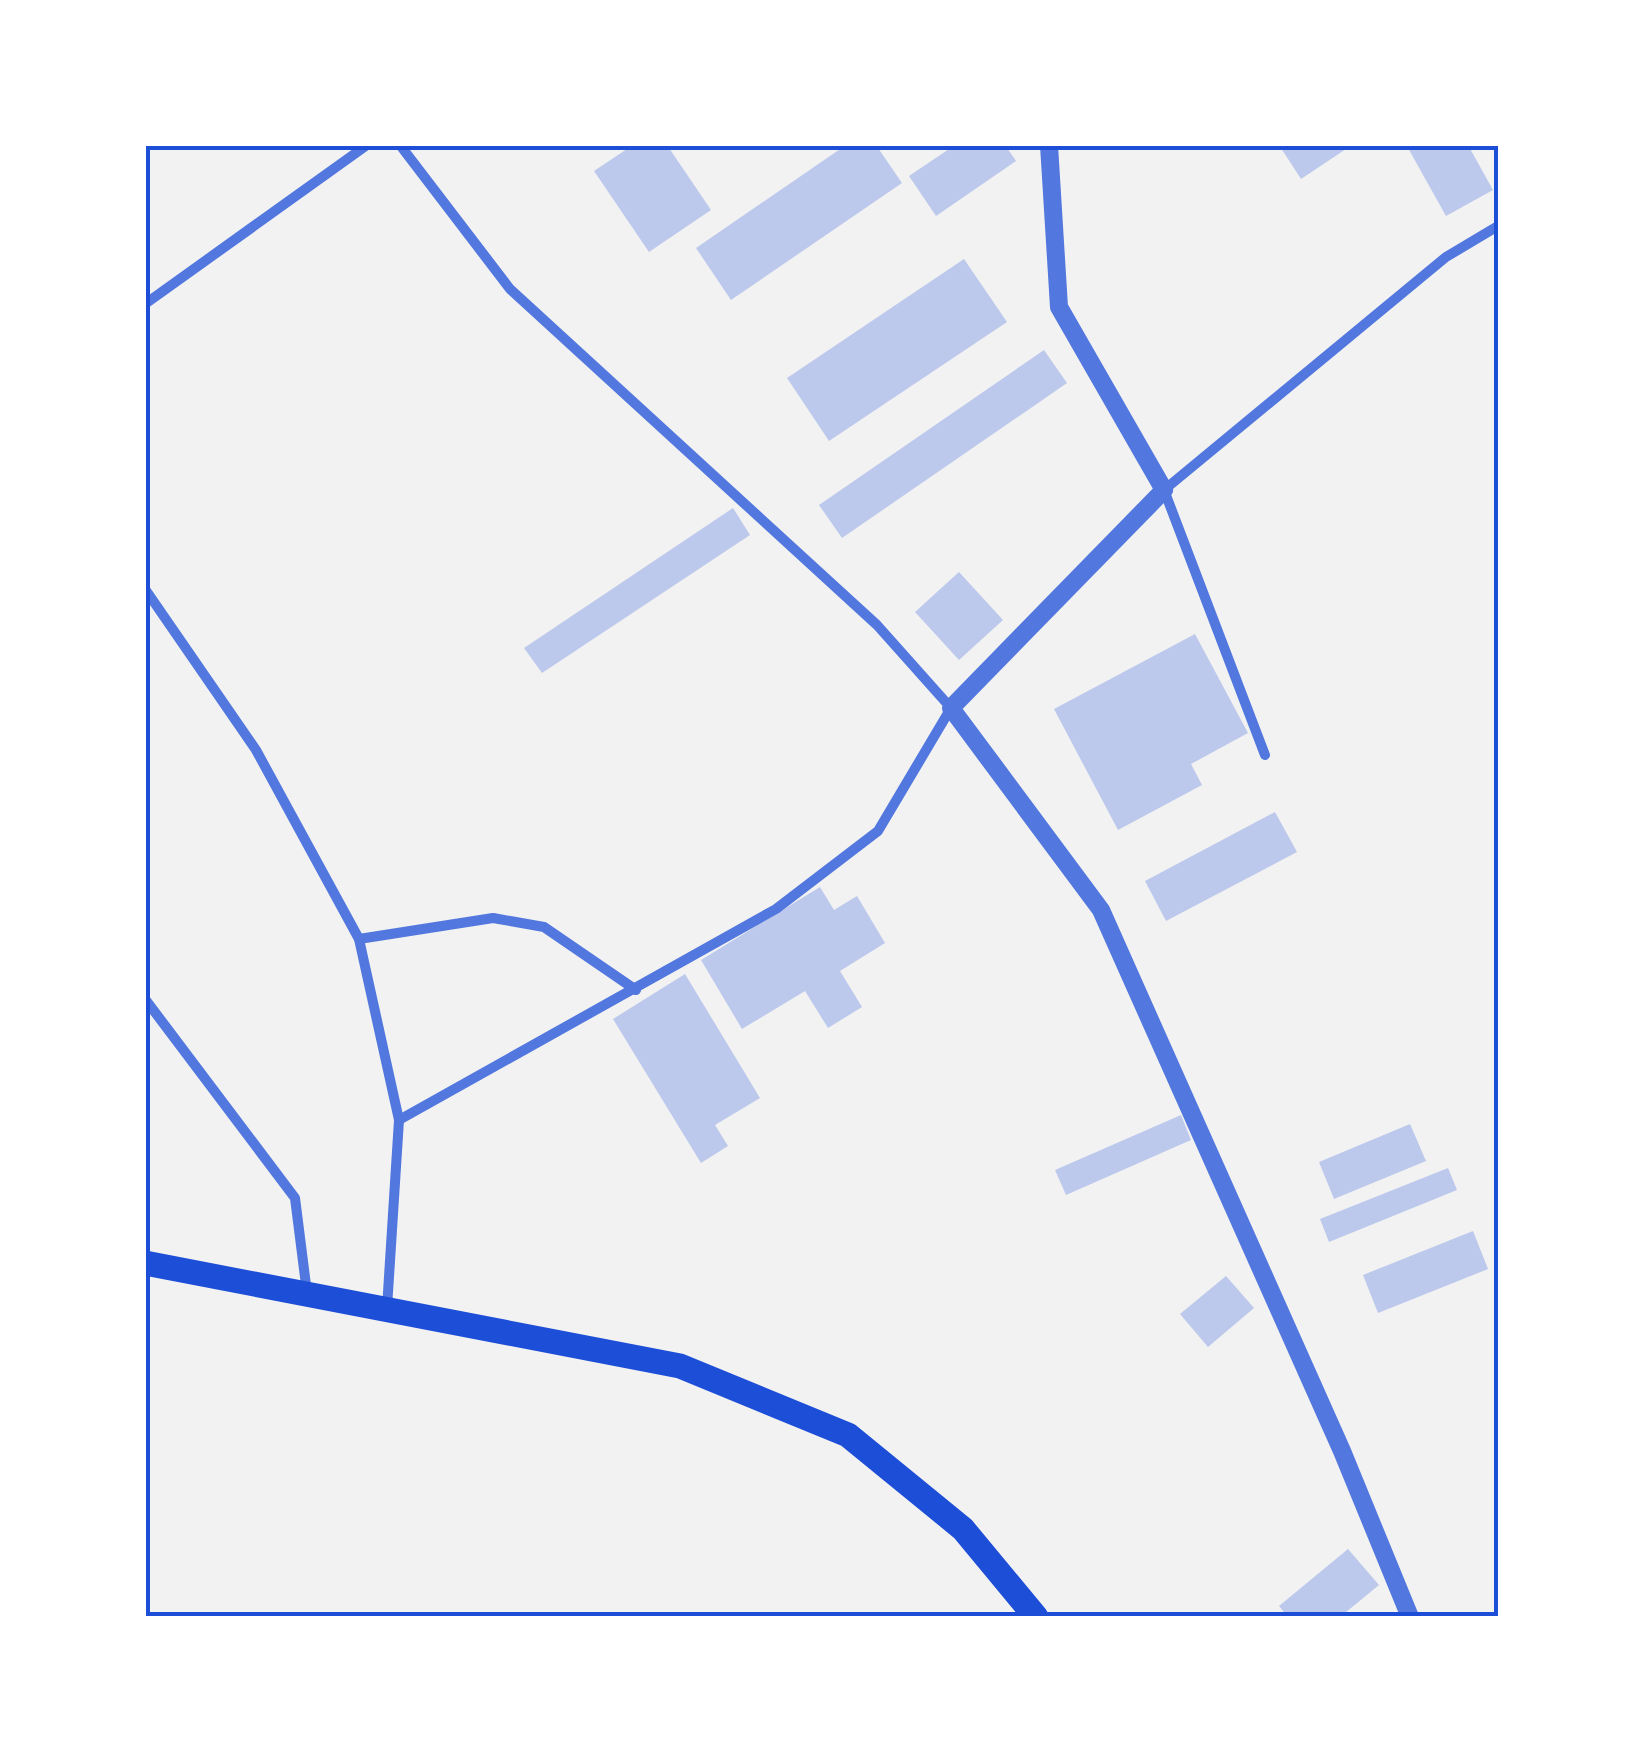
<svg xmlns="http://www.w3.org/2000/svg" width="1643" height="1762" font-family="'Fira Sans Condensed',sans-serif">
	<style>
		.building { fill: #bdc9ec }
		.lines { fill: none; stroke-linecap: round; stroke-linejoin: round }
		.minor { stroke: #5277de; stroke-width: 10 }
		.tertiary { stroke: #5277de; stroke-width: 18 }
		.primary { stroke: #1d4ed8; stroke-width: 25 }
		.neatline { fill: none; stroke: #1d4ed8; stroke-width: 4 }
	</style>
	<rect width="100%" height="100%" fill="#f2f2f2"/>
	<g class="building">
		<path d="M 633,145 L 667,145 L 711,210 L 649,252 L 594,171 Z"/>
		<path d="M 846,145 L 876,145 L 902,183 L 731,300 L 696,248 Z"/>
		<path d="M 955,145 L 1005,145 L 1016,161 L 936,216 L 909,176 Z"/>
		<path d="M 1279,145 L 1352,145 L 1301,179 Z"/>
		<path d="M 1414,145 L 1468,145 L 1493,190 L 1446,216 L 1408,148 Z"/>
		<path d="M 964,259 L 1007,322 L 829,441 L 787,378 Z"/>
		<path d="M 1044,350 L 1067,383 L 842,538 L 819,505 Z"/>
		<path d="M 733,508 L 750,535 L 542,673 L 524,648 Z"/>
		<path d="M 959,572 L 1003,620 L 959,660 L 915,612 Z"/>
		<path d="M 1195,634 L 1248,733 L 1191,764 L 1202,785 L 1118,830 L 1054,709 Z"/>
		<path d="M 1275,812 L 1297,852 L 1166,921 L 1145,881 Z"/>
		<path d="M 820,887 L 834,910 L 857,896 L 885,943 L 840,971 L 862,1007 L 828,1028 L 805,991 L 742,1029 L 701,960 Z"/>
		<path d="M 685,974 L 760,1098 L 715,1125 L 728,1146 L 701,1163 L 613,1019 Z"/>
		<path d="M 1181,1115 L 1191,1140 L 1066,1195 L 1055,1170 Z"/>
		<path d="M 1410,1124 L 1426,1161 L 1334,1199 L 1319,1162 Z"/>
		<path d="M 1448,1168 L 1457,1190 L 1329,1242 L 1320,1219 Z"/>
		<path d="M 1473,1231 L 1488,1269 L 1378,1313 L 1363,1275 Z"/>
		<path d="M 1226,1276 L 1254,1308 L 1208,1347 L 1180,1314 Z"/>
		<path d="M 1348,1549 L 1379,1585 L 1340,1617 L 1288,1617 L 1279,1606 Z"/>
	</g>
	<g class="lines">
		<g class="minor">
			<path d="M 145,304 L 367,145"/>
			<path d="M 145,589 L 256,750 L 359,939 L 399,1120 L 387,1308"/>
			<path d="M 1265,755 L 1164,490 L 1446,257 L 1498,226"/>
			<path d="M 359,939 L 493,918 L 544,927 L 636,990"/>
			<path d="M 145,999 L 295,1198 L 307,1293"/>
			<path d="M 399,1120 L 776,909 L 878,831 L 951,708 L 877,625 L 510,289 L 400,145"/>
		</g>
		<path class="tertiary" d="M 1049,145 L 1059,307 L 1164,490 L 951,708 L 1101,910 L 1342,1451 L 1410,1617"/>
		<path class="primary" d="M 145,1263 L 680,1366 L 848,1435 L 963,1529 L 1036,1617"/>
	</g>
	<rect width="1643" height="1762" fill="none" stroke="#ffffff" stroke-width="295"/>
	<rect x="148" y="148" width="1348" height="1466" class="neatline"/>
</svg>
